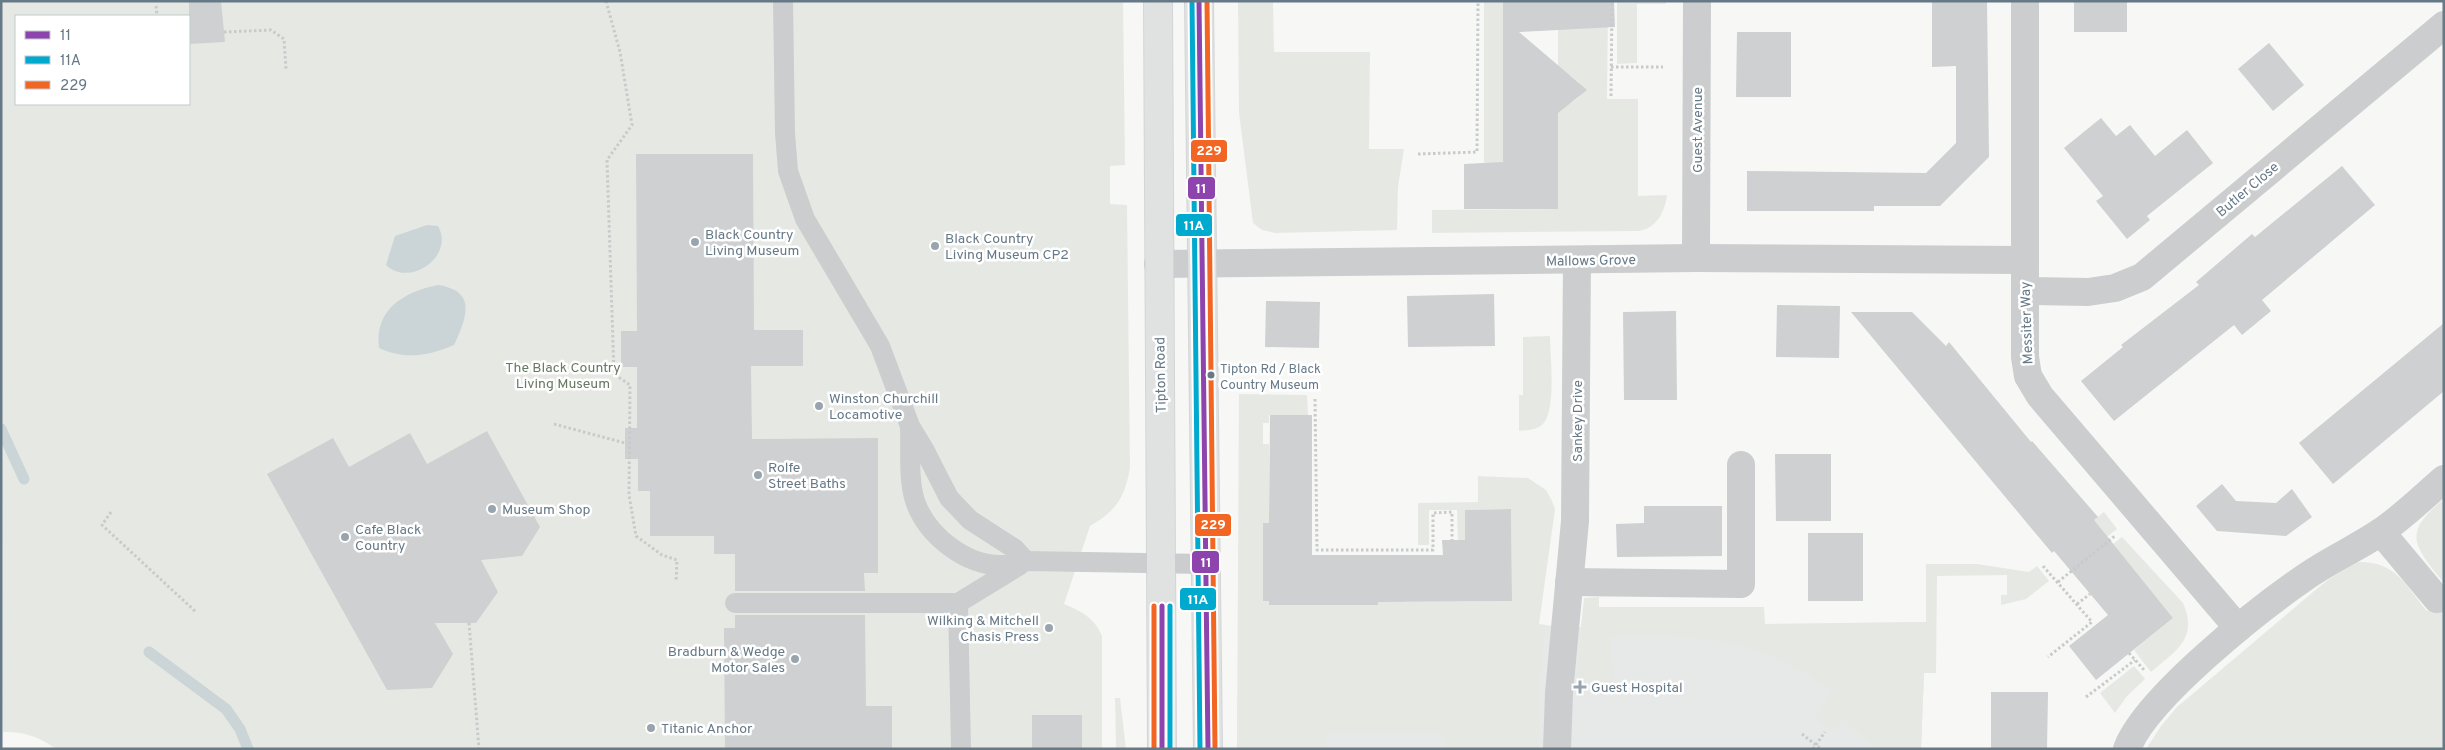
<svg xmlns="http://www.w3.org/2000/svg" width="2445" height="750" font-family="Overpass,sans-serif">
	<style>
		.built { fill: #e7e9e9 }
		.green { fill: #e6e9e3; fill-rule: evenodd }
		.water { fill: #cbd4d6 }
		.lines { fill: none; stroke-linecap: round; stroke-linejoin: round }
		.stream { stroke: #cbd4d6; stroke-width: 11 }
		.building { fill: #ced0d1 }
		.primary-casing { stroke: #d4d5d6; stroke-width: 30 }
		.path { stroke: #c9cacb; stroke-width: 3; stroke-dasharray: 2.5 2.5; stroke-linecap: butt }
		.service { stroke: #cccdce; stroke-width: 20 }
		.minor { stroke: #cccdce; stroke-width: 28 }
		.primary { stroke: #e0e1e1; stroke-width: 28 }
		.bus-1-casing { stroke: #fff; stroke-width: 9 }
		.bus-2-casing { stroke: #fff; stroke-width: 9 }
		.bus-3-casing { stroke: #fff; stroke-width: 9 }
		.bus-1 { stroke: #8e44ad; stroke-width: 5 }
		.bus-2 { stroke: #00a9ce; stroke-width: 5 }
		.bus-3 { stroke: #f26522; stroke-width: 5 }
		.poi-dot { fill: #99a5ae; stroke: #fff; stroke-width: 2 }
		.bus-dot { fill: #667987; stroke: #fff; stroke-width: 2 }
		.labels { text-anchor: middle; stroke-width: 5; stroke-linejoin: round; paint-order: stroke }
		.bus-label { font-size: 13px; fill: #667987; stroke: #fff; text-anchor: start }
		.street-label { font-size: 14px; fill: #667987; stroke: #fff }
		.poi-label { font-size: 14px; fill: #667987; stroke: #fff; text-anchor: start }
		.park-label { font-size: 14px; fill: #667961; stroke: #fff }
		.line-badge { stroke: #fff; stroke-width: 2 }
		.badge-label { font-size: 14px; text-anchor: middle; font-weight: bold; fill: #fff }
	</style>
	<rect width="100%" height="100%" fill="#f7f7f6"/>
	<path class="built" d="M 1926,622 L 1921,749 L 1237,749 L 1237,700 L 1538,625 L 1581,627 Z"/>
	<g class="green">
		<path d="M 1,1 L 1123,1 L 1125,165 L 1110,166 L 1110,204 L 1127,205 L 1130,468 C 1124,499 1117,510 1090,526 L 1064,604 C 1081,611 1095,618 1102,636 L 1102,749 L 56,749 C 40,737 23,731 3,732 ZM 16,16 L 189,16 L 189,104 L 16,104 Z"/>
		<path d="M 1238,1 L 1273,1 L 1274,52 L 1370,52 L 1369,149 L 1404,149 L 1398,187 L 1397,230 L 1275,233 L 1262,230 L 1253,223 L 1239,113 Z"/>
		<path d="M 1617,1 L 1666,1 L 1666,4 L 1637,4 L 1637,63 L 1617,64 Z"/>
		<rect x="1484" y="2" width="19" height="161"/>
		<path d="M 1608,9 L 1607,99 L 1638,99 L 1638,196 L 1667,195 C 1665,212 1656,229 1638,231 L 1432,233 L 1432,210 L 1558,209 L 1558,103 L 1571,103 L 1579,97 L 1579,83 L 1571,76 L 1558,76 L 1558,28 Z"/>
		<path d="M 1550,336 C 1550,356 1557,412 1542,425 C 1536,430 1527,430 1519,431 L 1519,395 L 1523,395 L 1523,337 Z"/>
		<path d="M 1239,394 L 1307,395 L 1308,415 L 1269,415 L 1269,423 L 1263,423 L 1263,444 L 1269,444 L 1269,523 L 1263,524 L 1263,600 L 1269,601 L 1270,605 L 1378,605 L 1378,578 L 1406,602 L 1512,601 L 1511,509 L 1466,510 L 1465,540 L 1458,540 L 1457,510 L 1429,510 L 1429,545 L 1418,545 L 1418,503 L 1478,502 L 1478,476 L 1528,478 L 1546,490 L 1552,501 L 1555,509 L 1539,624 L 1546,625 L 1540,677 L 1539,749 L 1444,749 L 1444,733 L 1326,733 L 1326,749 L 1237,749 Z"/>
		<path d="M 2444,499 L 2444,583 C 2413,545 2402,533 2444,499 Z"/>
		<path d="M 2104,512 L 2117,529 L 2079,559 L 2066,542 Z"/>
		<path d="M 2122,537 L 2183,603 C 2199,639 2175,651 2151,672 L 2134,650 L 2173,618 L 2113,544 Z"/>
		<path d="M 2359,562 C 2397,562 2405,585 2427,611 L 2444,598 L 2444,749 L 2146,749 L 2161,726 L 2177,707 L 2325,582 L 2350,565 Z"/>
		<path d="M 1926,564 L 1977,564 L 2029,572 L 2037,566 L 2049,581 L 2026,599 L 2001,605 L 2001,595 L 2007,595 L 2007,575 L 1937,576 L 1936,673 L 1924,673 L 1921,749 L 1877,749 L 1843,720 L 1833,732 L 1814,718 L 1831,690 C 1758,640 1697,634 1611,637 L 1614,684 L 1600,685 L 1579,679 L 1576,674 L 1584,598 L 1599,597 L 1599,607 L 1764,607 L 1765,624 L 1926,622 Z"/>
		<path d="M 2134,666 L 2145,679 L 2127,696 L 2115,713 L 2100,693 Z"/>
		<path d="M 1115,698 L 1120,698 L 1126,749 L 1116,749 Z"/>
	</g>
	<g class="water">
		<path d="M 427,225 L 438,226 C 455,256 410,288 386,265 L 395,236 Z"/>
		<path d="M 438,285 C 477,291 467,317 454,345 C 429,356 404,360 379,348 C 374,309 404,292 438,285 Z"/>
	</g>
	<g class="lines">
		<g class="stream">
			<path d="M 1,429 L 24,479"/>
			<path d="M 149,652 L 226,709 L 240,729 L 248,749"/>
		</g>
	</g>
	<g class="building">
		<path d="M 189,1 L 221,1 L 225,42 L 189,44 Z"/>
		<path d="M 1503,1 L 1614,1 L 1615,27 L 1519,32 L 1587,90 L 1558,113 L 1558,209 L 1464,209 L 1464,164 L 1503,162 Z"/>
		<path d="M 1932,1 L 1987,1 L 1989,157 L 1940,206 L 1874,206 L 1874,211 L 1747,211 L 1747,171 L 1926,173 L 1956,143 L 1956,66 L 1932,67 Z"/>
		<rect x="2074" y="1" width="53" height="31"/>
		<path d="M 1737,32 L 1791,32 L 1791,97 L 1736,97 Z"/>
		<path d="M 2269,43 L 2304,85 L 2273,111 L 2238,69 Z"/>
		<path d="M 2101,118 L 2116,136 L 2130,125 L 2155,156 L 2187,130 L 2213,163 L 2147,216 L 2150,220 L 2127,239 L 2096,201 L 2103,196 L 2064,148 Z"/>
		<path d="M 636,154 L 753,154 L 754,330 L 803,330 L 803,366 L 751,366 L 752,439 L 878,438 L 878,573 L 864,573 L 865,591 L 735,591 L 735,554 L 714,554 L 714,536 L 650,536 L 650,491 L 638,491 L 638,459 L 625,459 L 625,428 L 637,428 L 637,367 L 621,367 L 621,331 L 637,331 Z"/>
		<path d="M 2342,166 L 2375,205 L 2262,300 L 2271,311 L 2242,335 L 2234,325 L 2114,421 L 2081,381 L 2123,347 L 2121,345 L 2199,285 L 2196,282 L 2252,234 L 2255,237 Z"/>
		<path d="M 1494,294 L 1495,346 L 1408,347 L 1407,296 Z"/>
		<path d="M 1266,301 L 1320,302 L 1319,348 L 1265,347 Z"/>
		<path d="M 1777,305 L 1840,306 L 1839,358 L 1776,357 Z"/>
		<path d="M 1676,311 L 1677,400 L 1624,400 L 1623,312 Z"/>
		<path d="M 1851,312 L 1912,312 L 1946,346 L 1949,342 L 2031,442 L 2032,441 L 2098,517 L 2094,520 L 2173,618 L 2096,680 L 2069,646 L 2108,615 L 2054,551 L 2052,553 Z"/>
		<path d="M 2444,323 L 2444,391 L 2333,484 L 2299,443 Z"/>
		<path d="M 1270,415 L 1312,415 L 1312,555 L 1443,555 L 1442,540 L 1465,540 L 1465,510 L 1511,509 L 1512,601 L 1378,602 L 1378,605 L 1269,605 L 1269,601 L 1263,601 L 1263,523 L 1269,523 Z"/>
		<path d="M 487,431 L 540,527 L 522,556 L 481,560 L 498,592 L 476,623 L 435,623 L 453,654 L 432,688 L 387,690 L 267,474 L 333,438 L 349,467 L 410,433 L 427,464 Z"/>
		<path d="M 1775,454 L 1831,454 L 1831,521 L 1776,521 Z"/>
		<path d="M 2222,484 L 2236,501 L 2276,503 L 2292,489 L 2312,517 L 2286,536 L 2217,531 L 2196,506 Z"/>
		<path d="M 1644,506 L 1722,506 L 1722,556 L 1617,557 L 1616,524 L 1644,523 Z"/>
		<rect x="1808" y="533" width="55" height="68"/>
		<path d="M 735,615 L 865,615 L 866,706 L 892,706 L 892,749 L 725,749 L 724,628 L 735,628 Z"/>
		<path d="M 1991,692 L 2048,692 L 2047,749 L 1991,749 Z"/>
		<rect x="1032" y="715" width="50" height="34"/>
	</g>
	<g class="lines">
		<g class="primary-casing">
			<g id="primary">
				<path d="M 1158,1 L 1162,749"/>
				<path d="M 1199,1 L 1208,749"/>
			</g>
		</g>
		<g class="path">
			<path d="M 606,1 L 620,52 L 632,125 L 607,160 L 614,374 L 630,385 L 629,495 L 636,536 L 662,555 L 677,560 L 676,582"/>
			<path d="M 156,6 L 157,16"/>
			<path d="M 224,32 L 271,30 L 284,39 L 286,69"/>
			<path d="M 1611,67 L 1663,67"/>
			<path d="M 1611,96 L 1612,1"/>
			<path d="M 1418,154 L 1477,152 L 1478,1"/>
			<path d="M 1315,399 L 1317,550 L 1433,550 L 1433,513 L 1452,512 L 1452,540"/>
			<path d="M 554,424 L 625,443"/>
			<path d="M 111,512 L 102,525 L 196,612"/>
			<path d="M 2043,566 L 2092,622 L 2048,657"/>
			<path d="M 2058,582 L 2116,535"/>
			<path d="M 2077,604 L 2090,594"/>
			<path d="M 469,623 L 479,749"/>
			<path d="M 2129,653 L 2144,670"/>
			<path d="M 2086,697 L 2135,660"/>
			<path d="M 1802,734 L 1821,749"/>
			<path d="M 1813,749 L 1825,732"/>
		</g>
		<g class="service">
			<path d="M 783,1 L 785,133 L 788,171 L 805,219 L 880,346 L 910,426 L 925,451 L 949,498 L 970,520 L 1015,549 L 1026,561"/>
			<path d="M 910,428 C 911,451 908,479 915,501 C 927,536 967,567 1004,565 C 1011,565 1019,562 1026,561 L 1205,564"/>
			<path d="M 735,603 L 958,603 L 1020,565"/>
			<path d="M 958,603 L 961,749"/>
		</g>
		<g class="minor">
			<path d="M 2025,1 L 2025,357 L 2028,376 L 2040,396 L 2238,628"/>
			<path d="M 1696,258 L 1697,1"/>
			<path d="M 1158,264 L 1696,258 L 2024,260"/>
			<path d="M 2025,291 L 2088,292 L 2115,288 L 2142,277 L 2444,25"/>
			<path d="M 2381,532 L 2437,599"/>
			<path d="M 1569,582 L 1741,584 L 1741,465"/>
			<path d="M 1557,749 L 1559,693 L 1575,521 L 1577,260"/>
			<path d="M 2127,749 C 2145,699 2259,609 2304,578 C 2328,561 2355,549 2379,533 C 2402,518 2423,497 2444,479"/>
		</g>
		<use href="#primary" class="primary"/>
		<g class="bus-1-casing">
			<g id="bus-1">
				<path d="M 1199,1 L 1208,749"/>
				<path d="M 1162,606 L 1162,749"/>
			</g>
		</g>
		<g class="bus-2-casing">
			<g id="bus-2">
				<path d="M 1192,1 L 1200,749"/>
				<path d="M 1170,606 L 1170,749"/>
			</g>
		</g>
		<g class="bus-3-casing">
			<g id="bus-3">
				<path d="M 1207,1 L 1215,749"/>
				<path d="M 1154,606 L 1154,749"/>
			</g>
		</g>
		<use href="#bus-1" class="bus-1"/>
		<use href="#bus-2" class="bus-2"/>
		<use href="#bus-3" class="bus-3"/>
	</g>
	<g class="poi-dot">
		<circle cx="695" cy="242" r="5"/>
		<circle cx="935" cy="246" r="5"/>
		<circle cx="819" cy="406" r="5"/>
		<circle cx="758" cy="475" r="5"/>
		<circle cx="492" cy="509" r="5"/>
		<circle cx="345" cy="537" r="5"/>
		<circle cx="1049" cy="628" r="5"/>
		<circle cx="795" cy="659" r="5"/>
		<path d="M1577.5 679.5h5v5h5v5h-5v5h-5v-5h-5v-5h5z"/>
		<circle cx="651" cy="728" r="5"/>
	</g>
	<circle class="bus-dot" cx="1211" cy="375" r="4.5"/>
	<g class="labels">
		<g class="bus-label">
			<text x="1220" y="373">Tipton Rd / Black<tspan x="1220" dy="16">Country Museum</tspan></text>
		</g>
		<g class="street-label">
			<text transform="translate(1697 130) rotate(-90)" y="5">Guest Avenue</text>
			<text transform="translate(2247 189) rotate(-40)" y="5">Butler Close</text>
			<text transform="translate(1591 260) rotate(-1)" y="5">Mallows Grove</text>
			<text transform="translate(2026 323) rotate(-92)" y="5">Messiter Way</text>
			<text transform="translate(1160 375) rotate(-91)" y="5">Tipton Road</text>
			<text transform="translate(1577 421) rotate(-90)" y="5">Sankey Drive</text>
		</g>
		<g class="poi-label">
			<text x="705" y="239">Black Country<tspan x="705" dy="16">Living Museum</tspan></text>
			<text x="945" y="243">Black Country<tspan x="945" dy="16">Living Museum CP2</tspan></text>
			<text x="829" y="403">Winston Churchill<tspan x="829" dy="16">Locamotive</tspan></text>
			<text x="768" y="472">Rolfe<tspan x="768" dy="16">Street Baths</tspan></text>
			<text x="502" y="514">Museum Shop</text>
			<text x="355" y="534">Cafe Black<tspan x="355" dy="16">Country</tspan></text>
			<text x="1039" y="625" text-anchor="end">Wilking &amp; Mitchell<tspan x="1039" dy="16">Chasis Press</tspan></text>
			<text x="785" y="656" text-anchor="end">Bradburn &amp; Wedge<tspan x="785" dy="16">Motor Sales</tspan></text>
			<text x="1591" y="692">Guest Hospital</text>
			<text x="661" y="733">Titanic Anchor</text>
		</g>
		<g class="park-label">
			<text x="563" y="372">The Black Country<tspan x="563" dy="16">Living Museum</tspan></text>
		</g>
	</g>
	<g class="line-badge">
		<rect x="1190" y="139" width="38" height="24" rx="5" fill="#f26522"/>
		<rect x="1187" y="176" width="29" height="24" rx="5" fill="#8e44ad"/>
		<rect x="1175" y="213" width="38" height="24" rx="5" fill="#00a9ce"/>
		<rect x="1194" y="513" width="38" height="24" rx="5" fill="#f26522"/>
		<rect x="1191" y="550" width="29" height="24" rx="5" fill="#8e44ad"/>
		<rect x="1179" y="587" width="38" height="24" rx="5" fill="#00a9ce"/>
	</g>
	<g class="badge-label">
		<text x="1209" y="155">229</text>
		<text x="1201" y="193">11</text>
		<text x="1194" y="230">11A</text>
		<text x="1213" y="529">229</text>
		<text x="1206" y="567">11</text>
		<text x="1198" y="604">11A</text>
	</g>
	<rect width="2445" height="750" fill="none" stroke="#667987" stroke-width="5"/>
	<rect x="15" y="15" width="175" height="90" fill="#ffffff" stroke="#c2c9cf"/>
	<rect x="25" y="31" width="25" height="8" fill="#8e44ad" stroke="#c2c9cf"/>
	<text x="60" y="40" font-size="15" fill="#667987">11</text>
	<rect x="25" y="56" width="25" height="8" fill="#00a9ce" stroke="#c2c9cf"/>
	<text x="60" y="65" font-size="15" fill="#667987">11A</text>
	<rect x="25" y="81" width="25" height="8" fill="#f26522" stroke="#c2c9cf"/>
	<text x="60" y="90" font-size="15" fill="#667987">229</text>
</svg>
